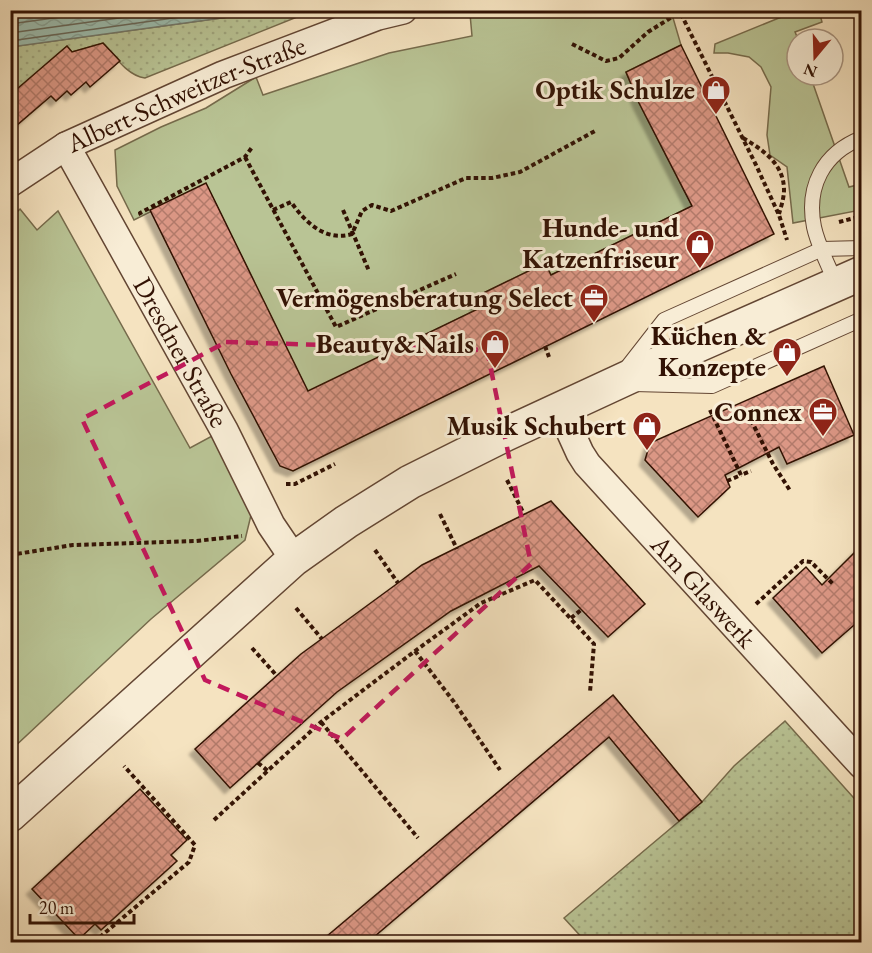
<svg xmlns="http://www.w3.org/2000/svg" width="872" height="953" font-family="'EB Garamond',serif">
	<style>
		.grass { fill: url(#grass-dots); stroke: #766b4c; stroke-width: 1.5 }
		.green { fill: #b9c495; stroke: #766b4c; stroke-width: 1.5 }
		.water { fill: url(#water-waves); stroke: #72796b; stroke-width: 1.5 }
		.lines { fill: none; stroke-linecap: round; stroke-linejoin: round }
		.shore { stroke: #67685a; stroke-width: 1.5 }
		.building { fill: url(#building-cross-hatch); stroke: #321204; stroke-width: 1.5; filter: url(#shadow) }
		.service-casing { stroke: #634633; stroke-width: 16 }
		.minor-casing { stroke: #634633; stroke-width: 30 }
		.tertiary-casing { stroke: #634633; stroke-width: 36 }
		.path { stroke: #321204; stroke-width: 4; stroke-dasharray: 4.5 3; stroke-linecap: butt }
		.service { stroke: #f8edd6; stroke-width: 14 }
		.minor { stroke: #f8edd6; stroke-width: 27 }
		.tertiary { stroke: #f8edd6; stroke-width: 33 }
		.marked { fill: none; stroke: #c2185b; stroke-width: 4.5; stroke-dasharray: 12 8; stroke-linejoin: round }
		.labels { text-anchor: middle; stroke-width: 6; stroke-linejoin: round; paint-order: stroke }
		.poi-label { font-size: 27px; font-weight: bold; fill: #321204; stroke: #f8edd6; text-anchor: end }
		.street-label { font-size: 27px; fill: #321204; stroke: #f8edd6 }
	</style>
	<defs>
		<pattern id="grass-dots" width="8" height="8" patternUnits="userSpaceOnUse" patternTransform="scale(1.5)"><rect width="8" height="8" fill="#b9c495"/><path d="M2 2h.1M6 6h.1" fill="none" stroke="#a0a77f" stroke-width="1.8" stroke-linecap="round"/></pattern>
		<pattern id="water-waves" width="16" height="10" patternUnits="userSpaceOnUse" patternTransform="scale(1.5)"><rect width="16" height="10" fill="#9cbeb0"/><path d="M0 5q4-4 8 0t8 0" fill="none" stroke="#87a296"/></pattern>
		<pattern id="building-cross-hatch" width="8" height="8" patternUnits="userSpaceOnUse" patternTransform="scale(1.5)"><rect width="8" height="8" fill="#db9785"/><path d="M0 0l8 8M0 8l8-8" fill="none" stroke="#b27a6b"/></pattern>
		<filter id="shadow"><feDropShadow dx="-5.5" dy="5.5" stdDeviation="1.5" flood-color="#0004"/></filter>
	</defs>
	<rect width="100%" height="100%" fill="#f5e3c0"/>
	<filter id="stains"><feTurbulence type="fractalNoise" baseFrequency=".00333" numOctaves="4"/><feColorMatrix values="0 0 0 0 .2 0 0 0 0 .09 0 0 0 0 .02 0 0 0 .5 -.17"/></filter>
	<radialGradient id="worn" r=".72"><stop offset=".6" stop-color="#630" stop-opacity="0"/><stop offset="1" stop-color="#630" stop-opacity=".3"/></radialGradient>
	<g class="grass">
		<path d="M 272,11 L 312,11 L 145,78 C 127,76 114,55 103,43 L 72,52 L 67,46 L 11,95 L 10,47 Z"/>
		<path d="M 785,721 L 861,806 L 861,942 L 586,942 L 564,918 L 702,802 L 734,766 Z"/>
	</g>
	<g class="green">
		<path d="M 495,10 L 671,11 L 681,45 L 626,72 L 639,103 L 692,206 L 551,275 L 545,263 L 473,298 L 478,309 L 308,392 L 206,184 L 134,220 L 117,186 L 115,150 L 161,127 L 206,108 L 256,77 L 263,95 L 389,53 L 472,36 L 470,14 Z"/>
		<path d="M 796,11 L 819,11 L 822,22 L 795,32 L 798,39 L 797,75 L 810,75 L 849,187 L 861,184 L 861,210 L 793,223 L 787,167 L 770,155 L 767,135 L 771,87 L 761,67 L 749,57 L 728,53 L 714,53 L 715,44 Z"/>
		<path d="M 20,209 L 37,230 L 58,211 L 190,448 L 212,436 L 252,511 L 245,540 L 151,619 L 11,750 L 11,218 Z"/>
	</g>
	<path class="water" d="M 11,10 L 272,10 L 272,11 L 11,47 Z"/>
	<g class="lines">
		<g class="shore">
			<path d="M 10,24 L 112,10"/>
			<path d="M 10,33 L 177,10"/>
			<path d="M 10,41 L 230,10"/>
		</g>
	</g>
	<g class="building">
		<path d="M 103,43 L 120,61 L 90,87 L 86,82 L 71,95 L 67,91 L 56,101 L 51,96 L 10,131 L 10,95 L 67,46 L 72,52 Z"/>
		<path d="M 681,45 L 774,234 L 293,471 L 280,466 L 231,374 L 150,210 L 206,183 L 308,391 L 478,309 L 473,298 L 545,263 L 551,275 L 692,206 L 639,103 L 626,72 Z"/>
		<path d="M 824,366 L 854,435 L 787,464 L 779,447 L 725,475 L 730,487 L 698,517 L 645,460 L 650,443 Z"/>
		<path d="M 551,501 L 645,604 L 608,637 L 539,566 L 451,611 L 337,692 L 230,788 L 195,749 L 301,654 L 398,583 L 422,565 Z"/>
		<path d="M 861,546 L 861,619 L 822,653 L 773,598 L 806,567 L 822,585 Z"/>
		<path d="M 613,695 L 702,802 L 679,821 L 609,737 L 368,942 L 320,942 Z"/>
		<path d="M 140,789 L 187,840 L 171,855 L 177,861 L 101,930 L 95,924 L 79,939 L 32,889 Z"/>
	</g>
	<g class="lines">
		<g class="service-casing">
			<g id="service">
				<path d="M 836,284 C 829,266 818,246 814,227 C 806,187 823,153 862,138"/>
				<path d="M 625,370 L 664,320 L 822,249 L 862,248"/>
				<path d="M 634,384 L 712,386 L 862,319"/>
			</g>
		</g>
		<g class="minor-casing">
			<g id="minor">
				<path id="s1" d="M 66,146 L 224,430 L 271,525 L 294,559"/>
				<path id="s2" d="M 10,183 L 66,146 L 223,75 L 378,16 L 403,10"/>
				<path id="s3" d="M 560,409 L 580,453 L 587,464 L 862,765"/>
			</g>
		</g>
		<g class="tertiary-casing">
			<path id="tertiary" d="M 10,815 L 294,559 L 346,522 L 410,482 L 506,434 L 694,347 L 862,273"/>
		</g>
		<g class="path">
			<path d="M 685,10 L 680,12 L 756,165 L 779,215 L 787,240"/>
			<path d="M 572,44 L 606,61 L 619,58 L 648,32 L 680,12"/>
			<path d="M 743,138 C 763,150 784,164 784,190 C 784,198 781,207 779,214"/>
			<path d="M 245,157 L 336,327 L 456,274"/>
			<path d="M 273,210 L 291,202 C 305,222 325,242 352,234 L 362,211 L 372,205 L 391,211 L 466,178 L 492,178 L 520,172 L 595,131"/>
			<path d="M 343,210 L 369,271"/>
			<path d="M 141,215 L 140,213 L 245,157 L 253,146"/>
			<path d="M 839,222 L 862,216"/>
			<path d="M 545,346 L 549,357"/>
			<path d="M 710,410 L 741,475 L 751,471"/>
			<path d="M 751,420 L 773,464 L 791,492"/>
			<path d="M 507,480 L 524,514"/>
			<path d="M 727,481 L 741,475"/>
			<path d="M 286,484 L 295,484 L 335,464"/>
			<path d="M 440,514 L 457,549"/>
			<path d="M 375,550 L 398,583"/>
			<path d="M 10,555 L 73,545 L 196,541 L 242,536"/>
			<path d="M 756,604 L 803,561 L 811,562 L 833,584"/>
			<path d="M 296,608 L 322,639"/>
			<path d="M 571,618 L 581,610"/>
			<path d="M 252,648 L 277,676"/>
			<path d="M 415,651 L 454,702 L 500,770"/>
			<path d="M 321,722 L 418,838"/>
			<path d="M 258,763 L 268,771"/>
			<path d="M 214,820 L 321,722 L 415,651 L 481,603 L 535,580 L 594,644 L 590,692"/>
			<path d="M 94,942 L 189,862 L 195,845 L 124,766"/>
		</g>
		<use href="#service" class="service"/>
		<use href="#minor" class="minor"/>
		<use href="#tertiary" class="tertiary"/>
	</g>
	<path class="marked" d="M 226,342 L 487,350 L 531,564 L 342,739 L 205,680 L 82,419 Z"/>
	<defs>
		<g id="shop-pin" transform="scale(1.5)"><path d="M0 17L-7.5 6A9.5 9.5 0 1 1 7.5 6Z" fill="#8f2418" stroke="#f8edd6"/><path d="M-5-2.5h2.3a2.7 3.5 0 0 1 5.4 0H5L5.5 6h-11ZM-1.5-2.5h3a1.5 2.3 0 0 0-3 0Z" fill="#fff"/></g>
		<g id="office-pin" transform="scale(1.5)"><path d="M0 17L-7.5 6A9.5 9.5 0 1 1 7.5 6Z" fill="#8f2418" stroke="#f8edd6"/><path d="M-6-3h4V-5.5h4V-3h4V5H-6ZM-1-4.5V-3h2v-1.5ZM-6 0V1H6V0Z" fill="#fff"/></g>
	</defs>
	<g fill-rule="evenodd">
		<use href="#shop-pin" x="716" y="90"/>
		<use href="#shop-pin" x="700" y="244"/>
		<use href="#office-pin" x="594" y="298"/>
		<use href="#shop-pin" x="495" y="344"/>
		<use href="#shop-pin" x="787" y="352"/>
		<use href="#office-pin" x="823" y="412"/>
		<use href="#shop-pin" x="647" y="426"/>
	</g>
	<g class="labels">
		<g class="poi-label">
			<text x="695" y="99">Optik Schulze</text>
			<text x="679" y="237">Hunde- und<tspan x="679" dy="31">Katzenfriseur</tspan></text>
			<text x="573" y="307">Vermögensberatung Select</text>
			<text x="766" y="345">Küchen &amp;<tspan x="766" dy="31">Konzepte</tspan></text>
			<text x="474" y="353">Beauty&amp;Nails</text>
			<text x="802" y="421">Connex</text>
			<text x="626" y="435">Musik Schubert</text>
		</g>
		<g class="street-label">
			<text dy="9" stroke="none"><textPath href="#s2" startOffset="198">Albert-Schweitzer-Straße</textPath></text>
			<text dy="9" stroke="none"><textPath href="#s1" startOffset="236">Dresdner Straße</textPath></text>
			<text dy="9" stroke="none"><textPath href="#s3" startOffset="234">Am Glaswerk</textPath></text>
		</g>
	</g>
	<rect width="872" height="953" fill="none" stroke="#f5e3c0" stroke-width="36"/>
	<rect x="12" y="12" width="848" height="929" fill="none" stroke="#321204" stroke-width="3"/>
	<rect x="18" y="18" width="836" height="917" fill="none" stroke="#321204" stroke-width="1.5"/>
	<g transform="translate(815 57) rotate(199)"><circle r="28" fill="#f8edd6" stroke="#a99582" stroke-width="1.5"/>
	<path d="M0-4.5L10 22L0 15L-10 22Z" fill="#8f2418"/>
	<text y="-9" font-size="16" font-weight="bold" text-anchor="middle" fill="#321204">N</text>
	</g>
	<path d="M30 914v9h104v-9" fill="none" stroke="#321204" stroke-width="3"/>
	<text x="39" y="914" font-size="18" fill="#321204" stroke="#f8edd6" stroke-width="4.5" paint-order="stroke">20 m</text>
	<rect width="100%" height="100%" filter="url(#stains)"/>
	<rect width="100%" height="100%" fill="url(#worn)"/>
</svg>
